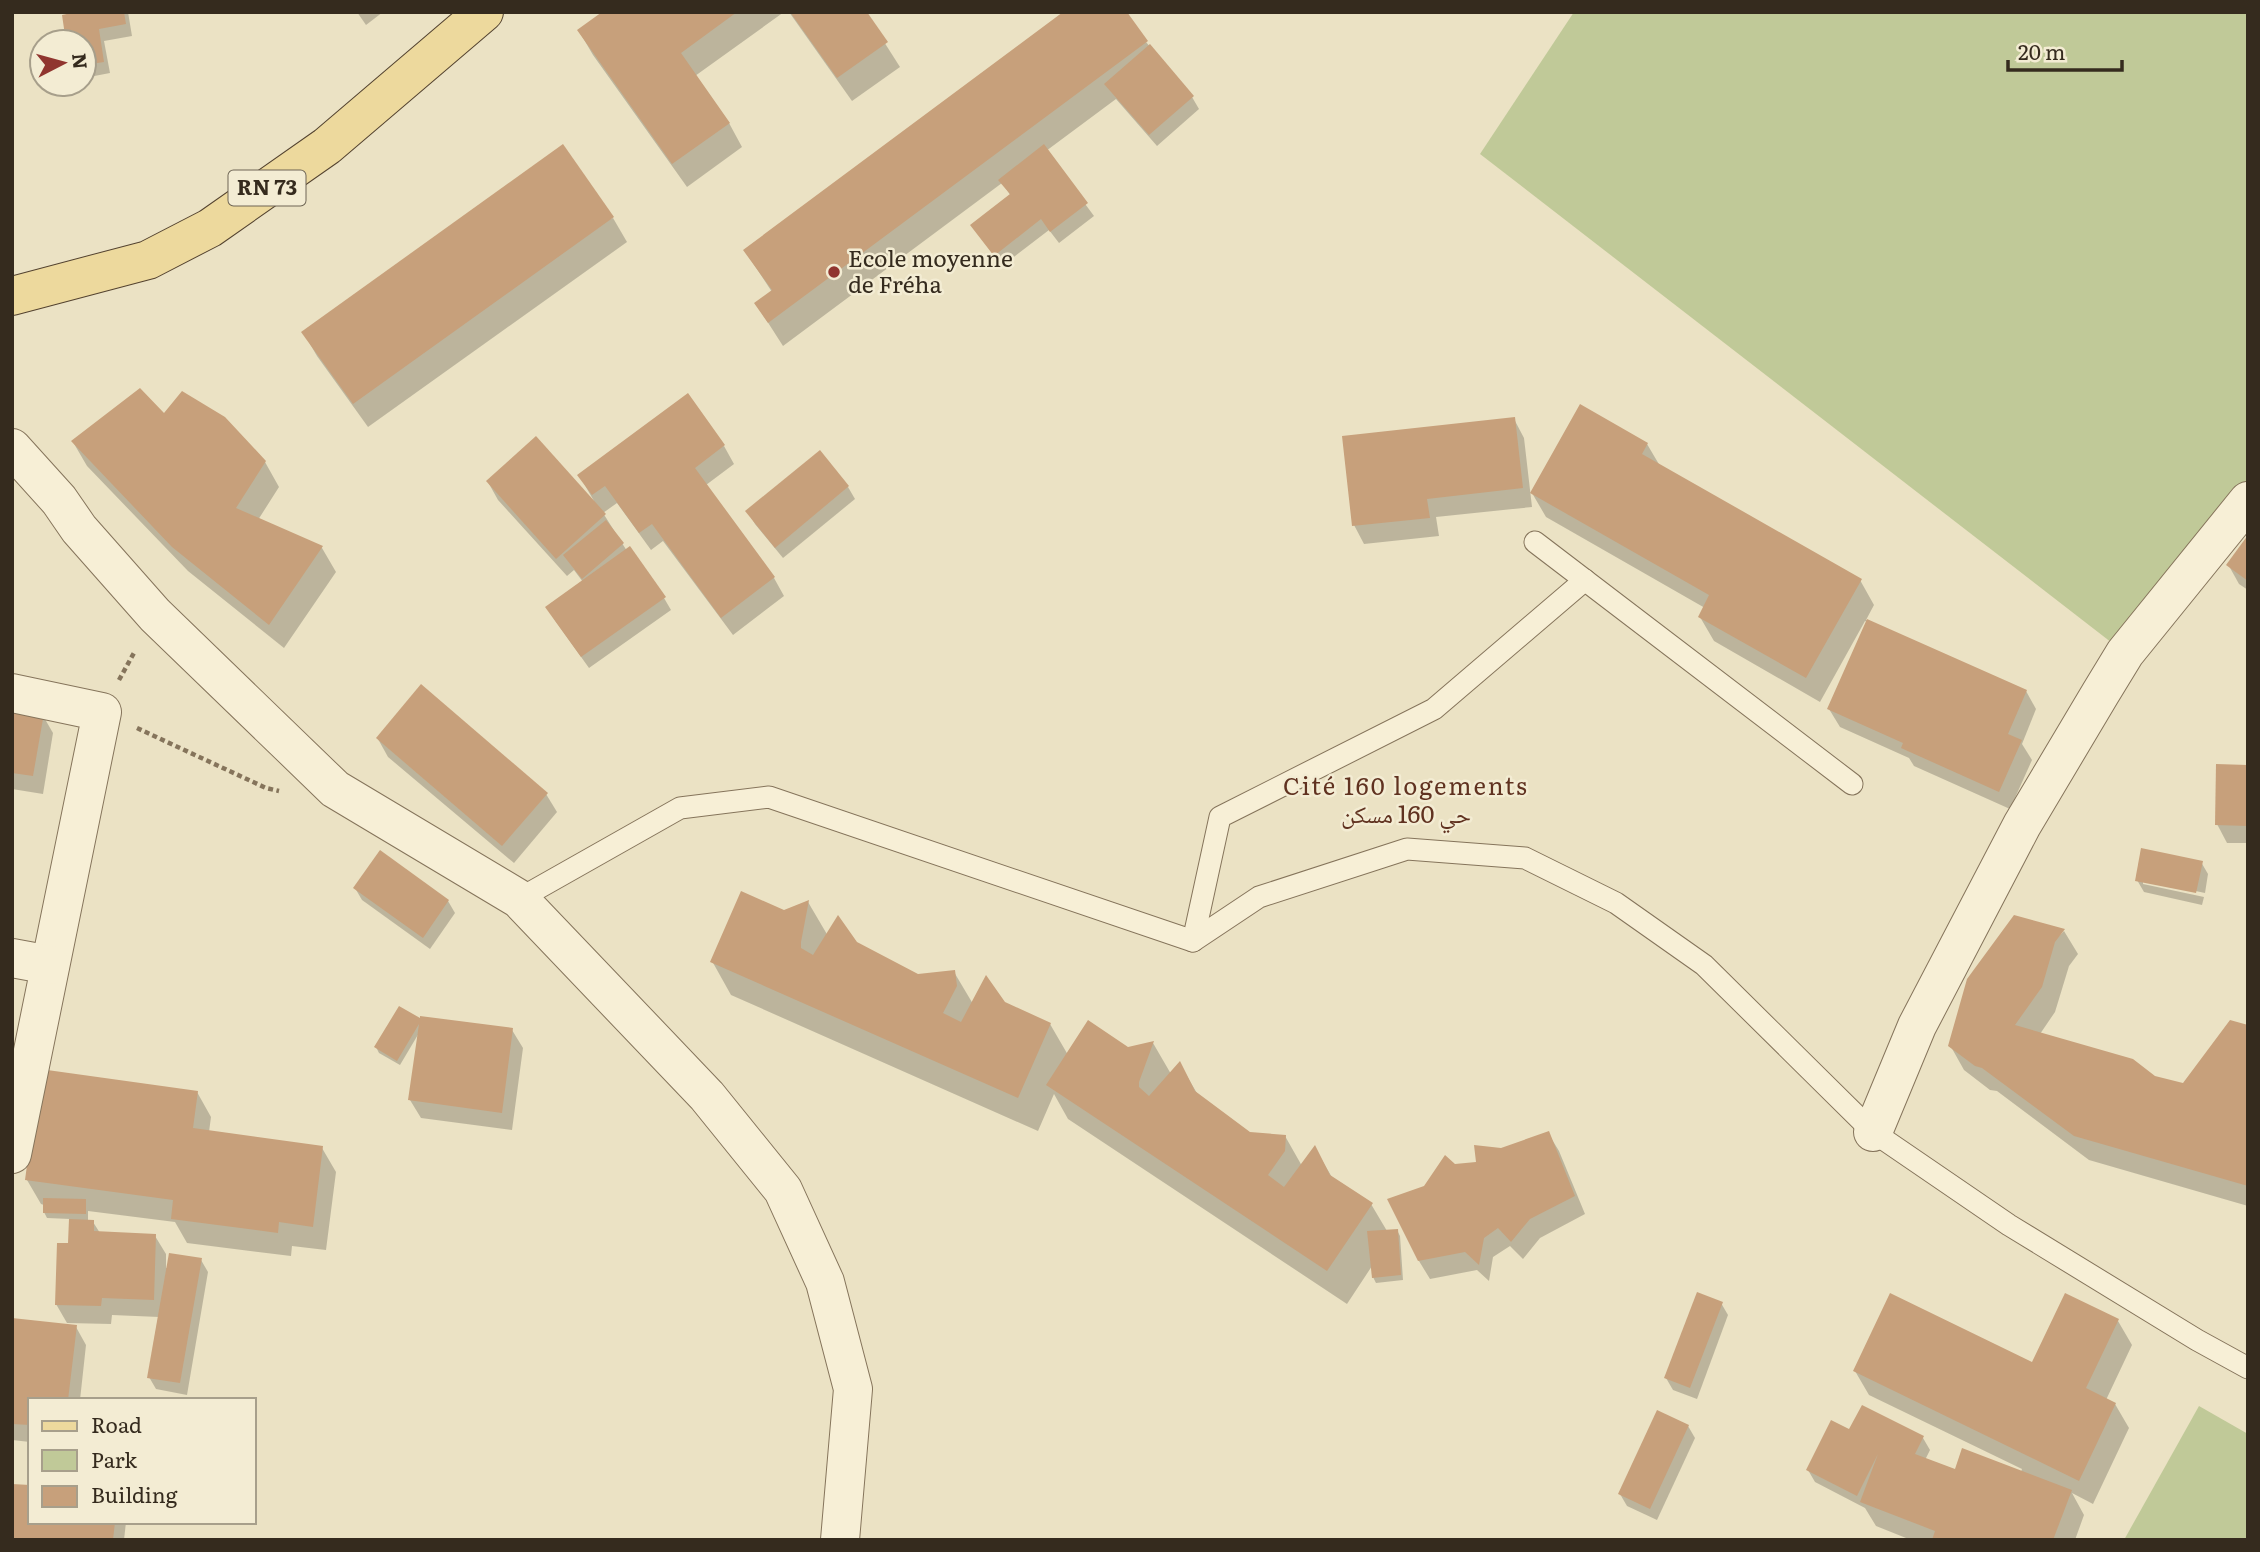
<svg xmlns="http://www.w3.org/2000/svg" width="2260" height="1552" font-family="Literata,'Noto Naskh Arabic',serif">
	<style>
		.green { fill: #c0c998 }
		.shadow { fill: #0003 }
		.building { fill: #c7a07b }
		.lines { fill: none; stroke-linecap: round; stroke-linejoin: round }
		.lane-casing { stroke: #85745b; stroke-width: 23 }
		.street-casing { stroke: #85745b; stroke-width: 40 }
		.primary-casing { stroke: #53422f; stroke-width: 40 }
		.path { stroke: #85745b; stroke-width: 4.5; stroke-dasharray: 5 3.5; stroke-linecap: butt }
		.lane { stroke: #f7efd6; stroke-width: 21 }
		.street { stroke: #f7efd6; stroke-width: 38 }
		.primary { stroke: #edd99d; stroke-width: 38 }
		.poi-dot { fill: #90352f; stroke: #f3ecd3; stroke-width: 2.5 }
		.labels { text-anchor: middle; stroke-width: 5; stroke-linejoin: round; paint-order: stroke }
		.shield { fill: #f3ecd3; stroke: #6e6554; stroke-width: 2 }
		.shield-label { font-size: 21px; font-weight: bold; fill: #352b1e }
		.poi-label { font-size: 23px; fill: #352b1e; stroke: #f3ecd3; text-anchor: start }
		.neighbourhood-label { font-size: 24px; letter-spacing: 2px; fill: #603220; stroke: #f3ecd3 }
	</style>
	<rect width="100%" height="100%" fill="#ebe2c4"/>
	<g class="green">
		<path d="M 1574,12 L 2248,12 L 2248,496 L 2125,653 L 1480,154 Z"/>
		<path d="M 2199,1406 L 2248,1434 L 2248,1540 L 2124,1540 Z"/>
	</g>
	<g class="shadow">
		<path d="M 86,12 L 128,12 L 132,36 L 104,41 L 110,73 L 84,78 L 84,42 L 68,42 Z"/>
		<path d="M 357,12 L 383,12 L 366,25 Z"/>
		<path d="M 605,12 L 784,12 L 695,76 L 729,123 L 742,147 L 687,187 L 593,55 L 579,31 Z"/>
		<path d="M 789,12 L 865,12 L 900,67 L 852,101 Z"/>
		<path d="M 1146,42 L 1192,97 L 1199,109 L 1157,146 L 1116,99 L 1046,151 L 1094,216 L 1059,243 L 1049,230 L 1002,266 L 972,226 L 1011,196 L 1002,183 L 783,346 L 756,304 L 772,292 L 745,251 Z"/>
		<path d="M 613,218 L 627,242 L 368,427 L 317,356 L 303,332 Z"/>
		<path d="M 164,415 L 265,462 L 279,487 L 258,520 L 322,548 L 336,572 L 284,648 L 188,571 L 87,466 L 73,442 Z"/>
		<path d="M 1514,419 L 1524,438 L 1532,507 L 1436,517 L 1439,536 L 1364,544 L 1354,525 Z"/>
		<path d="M 1647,444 L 1660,466 L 1860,580 L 1874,605 L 1866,620 L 2026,691 L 2036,709 L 2022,744 L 2032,760 L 2010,809 L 1914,766 L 1909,758 L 1840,727 L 1829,709 L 1867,622 L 1865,621 L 1820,702 L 1714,641 L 1700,617 L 1705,608 L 1546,517 L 1532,493 Z"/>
		<path d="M 724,446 L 734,464 L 706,485 L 774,578 L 784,596 L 733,635 L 663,541 L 651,550 L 617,503 L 603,513 L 627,551 L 664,598 L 671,610 L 589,668 L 554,619 L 583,582 L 574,570 L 567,576 L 498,500 L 488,482 L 594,501 L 579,475 Z"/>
		<path d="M 820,452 L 848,487 L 855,499 L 783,558 L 755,524 L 748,512 Z"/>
		<path d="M 2248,538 L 2248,590 L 2239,584 L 2229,566 Z"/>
		<path d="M 12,709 L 42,714 L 53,733 L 43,794 L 12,789 Z"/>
		<path d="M 378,739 L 546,794 L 557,812 L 514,863 L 388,757 Z"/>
		<path d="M 2248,767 L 2248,843 L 2227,843 L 2217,824 Z"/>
		<path d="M 2201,862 L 2208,874 L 2205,893 L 2143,880 L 2143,884 L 2204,897 L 2202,905 L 2144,892 L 2137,880 Z"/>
		<path d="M 355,888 L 448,901 L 455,913 L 430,949 L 362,900 Z"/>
		<path d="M 808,902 L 828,936 L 856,943 L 918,976 L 954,972 L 973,1004 L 1004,1004 L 1050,1024 L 1068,1055 L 1127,1048 L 1153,1043 L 1171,1074 L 1180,1064 L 1198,1095 L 1249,1134 L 1285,1136 L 1302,1166 L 1315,1148 L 1333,1179 L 1371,1204 L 1387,1231 L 1397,1230 L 1400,1236 L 1403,1280 L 1376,1283 L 1373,1277 L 1372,1266 L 1347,1304 L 1068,1119 L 1054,1094 L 1038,1131 L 731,995 L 712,961 L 784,911 Z"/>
		<path d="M 2064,931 L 2078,954 L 2069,966 L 2055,1012 L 2040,1034 L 2154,1077 L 2184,1085 L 2248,1027 L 2248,1206 L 2089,1160 L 1997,1091 L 1990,1090 L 1964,1070 L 1950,1045 Z"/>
		<path d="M 421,1021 L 512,1030 L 523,1048 L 512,1130 L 421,1118 L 410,1100 L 419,1033 L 400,1065 L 379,1053 L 376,1047 Z"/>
		<path d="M 197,1092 L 211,1117 L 209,1132 L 322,1148 L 336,1172 L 326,1250 L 292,1246 L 291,1256 L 187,1243 L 175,1222 L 88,1211 L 88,1221 L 93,1222 L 100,1233 L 155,1236 L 166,1254 L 166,1268 L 201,1260 L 208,1272 L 187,1395 L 156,1389 L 149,1377 L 159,1317 L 112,1315 L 111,1324 L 67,1323 L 56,1304 L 70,1245 L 70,1219 L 47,1218 L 44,1212 L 44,1205 L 41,1204 L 27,1180 Z"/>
		<path d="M 1548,1133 L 1559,1151 L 1585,1214 L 1540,1238 L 1523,1259 L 1510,1246 L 1493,1257 L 1489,1281 L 1477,1270 L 1430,1279 L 1419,1261 L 1426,1187 L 1455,1166 L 1478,1164 L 1501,1150 Z"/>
		<path d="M 1721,1303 L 1728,1315 L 1697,1399 L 1673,1390 L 1666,1378 Z"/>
		<path d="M 12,1320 L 76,1327 L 86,1345 L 80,1400 L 30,1400 L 30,1442 L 12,1440 Z"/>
		<path d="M 2118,1321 L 2132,1345 L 2106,1400 L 2115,1404 L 2129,1428 L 2093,1504 L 2072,1493 L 2084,1515 L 2075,1540 L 1911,1540 L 1876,1526 L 1865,1508 L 1815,1482 L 1808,1470 L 1850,1432 L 1923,1438 L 1930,1450 L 1925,1460 L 1956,1472 L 2021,1472 L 2022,1469 L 1869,1395 L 1855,1371 L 2033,1365 Z"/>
		<path d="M 1688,1426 L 1695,1438 L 1657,1520 L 1627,1506 L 1620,1494 Z"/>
		<path d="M 30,1522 L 126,1522 L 124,1540 L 12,1540 Z"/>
	</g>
	<g class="building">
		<path d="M 76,12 L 124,12 L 126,24 L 99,29 L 104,62 L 84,65 L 84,42 L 66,42 L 62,15 Z"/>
		<path d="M 602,12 L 737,12 L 681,53 L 730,123 L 672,164 L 577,30 Z"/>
		<path d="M 790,12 L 867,12 L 888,42 L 837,78 Z"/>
		<path d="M 1063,12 L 1127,12 L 1148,41 L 768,323 L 754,303 L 772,290 L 743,250 Z"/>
		<path d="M 1150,44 L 1194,96 L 1149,135 L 1104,84 Z"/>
		<path d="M 563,144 L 614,217 L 353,404 L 301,332 Z"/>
		<path d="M 1044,144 L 1088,203 L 1050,232 L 1041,219 L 994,256 L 970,225 L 1010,194 L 998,180 Z"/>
		<path d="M 140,388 L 164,413 L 182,391 L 225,417 L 266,461 L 236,508 L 323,546 L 269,625 L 172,547 L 71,441 Z"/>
		<path d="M 688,393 L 725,445 L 695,468 L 775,577 L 721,618 L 652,524 L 639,533 L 605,486 L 592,495 L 577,475 Z"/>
		<path d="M 1580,404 L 1648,443 L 1642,454 L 1862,579 L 1806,678 L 1698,617 L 1709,595 L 1530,493 Z"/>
		<path d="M 1515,417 L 1523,488 L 1427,499 L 1430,518 L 1352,526 L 1342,436 Z"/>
		<path d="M 536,436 L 606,514 L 556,559 L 486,481 Z"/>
		<path d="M 820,450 L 849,486 L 775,548 L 745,511 Z"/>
		<path d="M 606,520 L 624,543 L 582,579 L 563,555 Z"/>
		<path d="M 2248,535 L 2248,581 L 2226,565 Z"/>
		<path d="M 630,546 L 666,597 L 581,657 L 545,607 Z"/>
		<path d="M 1867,619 L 2027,690 L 2008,734 L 2022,740 L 1999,792 L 1901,748 L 1903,743 L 1827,709 Z"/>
		<path d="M 421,684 L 548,793 L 502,846 L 376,738 Z"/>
		<path d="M 12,707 L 44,713 L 33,776 L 12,773 Z"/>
		<path d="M 2216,764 L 2248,765 L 2248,826 L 2215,825 Z"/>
		<path d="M 2141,848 L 2203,861 L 2196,893 L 2135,881 Z"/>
		<path d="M 380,850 L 449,900 L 423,938 L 353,888 Z"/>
		<path d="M 741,891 L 784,910 L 809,900 L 801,942 L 801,948 L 813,955 L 838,915 L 857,942 L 918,974 L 955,970 L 957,986 L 943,1013 L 961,1022 L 986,975 L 1005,1002 L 1051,1023 L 1018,1098 L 710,962 Z"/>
		<path d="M 2014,915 L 2065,929 L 2055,942 L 2042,987 L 2015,1025 L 2133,1059 L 2155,1076 L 2183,1083 L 2230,1020 L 2248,1025 L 2248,1186 L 2074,1136 L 1982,1068 L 1975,1066 L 1948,1046 L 1967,979 Z"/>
		<path d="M 399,1006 L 420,1018 L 420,1016 L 513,1028 L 502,1113 L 408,1100 L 419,1024 L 397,1061 L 374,1047 Z"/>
		<path d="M 1088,1020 L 1128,1047 L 1154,1041 L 1139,1082 L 1139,1087 L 1149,1096 L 1180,1061 L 1195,1091 L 1250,1132 L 1286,1135 L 1285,1151 L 1268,1175 L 1284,1187 L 1315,1145 L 1330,1175 L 1373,1203 L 1327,1271 L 1046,1085 Z"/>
		<path d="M 40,1069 L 198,1091 L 193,1128 L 323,1146 L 313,1227 L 279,1222 L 278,1233 L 171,1219 L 173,1200 L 25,1180 Z"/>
		<path d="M 1549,1131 L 1575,1196 L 1530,1219 L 1511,1242 L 1498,1228 L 1484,1238 L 1479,1265 L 1465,1252 L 1418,1261 L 1387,1199 L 1424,1186 L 1445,1155 L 1455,1164 L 1476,1162 L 1474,1145 L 1501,1148 Z"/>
		<path d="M 43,1198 L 86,1199 L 86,1214 L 43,1213 Z"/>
		<path d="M 69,1219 L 94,1220 L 94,1231 L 156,1234 L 154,1300 L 102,1298 L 101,1306 L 55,1305 L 57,1243 L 68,1243 Z"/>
		<path d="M 1398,1229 L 1401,1275 L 1372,1278 L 1367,1231 Z"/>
		<path d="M 169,1253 L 202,1258 L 180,1383 L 147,1378 Z"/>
		<path d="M 1697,1292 L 1723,1302 L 1690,1388 L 1664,1378 Z"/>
		<path d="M 1890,1293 L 2032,1362 L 2065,1293 L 2119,1319 L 2086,1388 L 2116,1403 L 2079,1481 L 1853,1371 Z"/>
		<path d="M 12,1318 L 77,1325 L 68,1400 L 30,1400 L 30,1425 L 12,1424 Z"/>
		<path d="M 1862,1405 L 1924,1436 L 1915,1454 L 1955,1469 L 1962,1448 L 2072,1490 L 2053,1540 L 1932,1540 L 1935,1531 L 1860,1502 L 1878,1454 L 1857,1496 L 1806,1470 L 1831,1420 L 1849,1429 Z"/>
		<path d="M 1657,1410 L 1689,1425 L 1650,1509 L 1618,1494 Z"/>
		<path d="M 12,1484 L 30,1485 L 30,1522 L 115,1522 L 113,1540 L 12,1540 Z"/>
	</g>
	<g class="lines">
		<g class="lane-casing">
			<g id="lane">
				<path d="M 1535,542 L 1852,784"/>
				<path d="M 519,899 L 680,808 L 769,797 L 1193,941 L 1220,817 L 1434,709 L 1585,580"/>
				<path d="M 1193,941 L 1259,897 L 1407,849 L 1525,858 L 1616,903 L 1704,965 L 1873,1132 L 2009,1225 L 2197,1340 L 2248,1368"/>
			</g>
		</g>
		<g class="street-casing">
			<g id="street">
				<path d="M 12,448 L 59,500 L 79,529 L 155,615 L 335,789 L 519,899 L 707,1096 L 783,1190 L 825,1282 L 853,1389 L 840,1540"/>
				<path d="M 12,693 L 102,712 L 12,1154"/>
				<path d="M 12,958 L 50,965"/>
				<path d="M 1873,1132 L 1917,1026 L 2022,825 L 2100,694 L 2125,653 L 2248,501"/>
			</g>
		</g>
		<g class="primary-casing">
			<path id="primary" d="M 12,296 L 148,260 L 210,228 L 327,146 L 484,12"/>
		</g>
		<g class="path">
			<path d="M 119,680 L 135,651"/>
			<path d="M 137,728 L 266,788 L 279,791"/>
		</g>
		<use href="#lane" class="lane"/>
		<use href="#street" class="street"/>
		<use href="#primary" class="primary"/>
	</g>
	<circle class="poi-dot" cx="834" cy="272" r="7"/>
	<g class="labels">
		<rect class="shield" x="228.5" y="170.5" width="77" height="35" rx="5"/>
		<g class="shield-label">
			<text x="267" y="195">RN 73</text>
		</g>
		<g class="poi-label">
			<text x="848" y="267">Ecole moyenne<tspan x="848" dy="26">de Fréha</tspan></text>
		</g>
		<g class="neighbourhood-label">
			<text x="1406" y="795">Cité 160 logements<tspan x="1406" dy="28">حي 160 مسكن</tspan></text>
		</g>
	</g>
	<rect width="2260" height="1552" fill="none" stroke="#352b1e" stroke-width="28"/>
	<rect x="28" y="1398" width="228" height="126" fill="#f3ecd3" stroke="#a79f8b" stroke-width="2"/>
	<rect x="42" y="1421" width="35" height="10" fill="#edd99d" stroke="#a79f8b" stroke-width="2"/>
	<text x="91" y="1433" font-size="21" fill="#352b1e">Road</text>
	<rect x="42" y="1450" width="35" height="21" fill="#c0c998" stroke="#a79f8b" stroke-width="2"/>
	<text x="91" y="1468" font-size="21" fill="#352b1e">Park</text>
	<rect x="42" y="1486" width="35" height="21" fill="#c7a07b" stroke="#a79f8b" stroke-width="2"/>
	<text x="91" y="1503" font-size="21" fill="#352b1e">Building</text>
	<g transform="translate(63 63) rotate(84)"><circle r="33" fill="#f3ecd3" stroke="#a79f8b" stroke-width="2"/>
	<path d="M0-5L12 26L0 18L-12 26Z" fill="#90352f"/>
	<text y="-10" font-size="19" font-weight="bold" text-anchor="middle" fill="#352b1e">N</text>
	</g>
	<path d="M2008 60v10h114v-10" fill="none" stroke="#352b1e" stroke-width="3.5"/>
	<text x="2018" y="60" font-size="21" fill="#352b1e" stroke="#f3ecd3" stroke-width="5" paint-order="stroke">20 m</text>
</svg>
